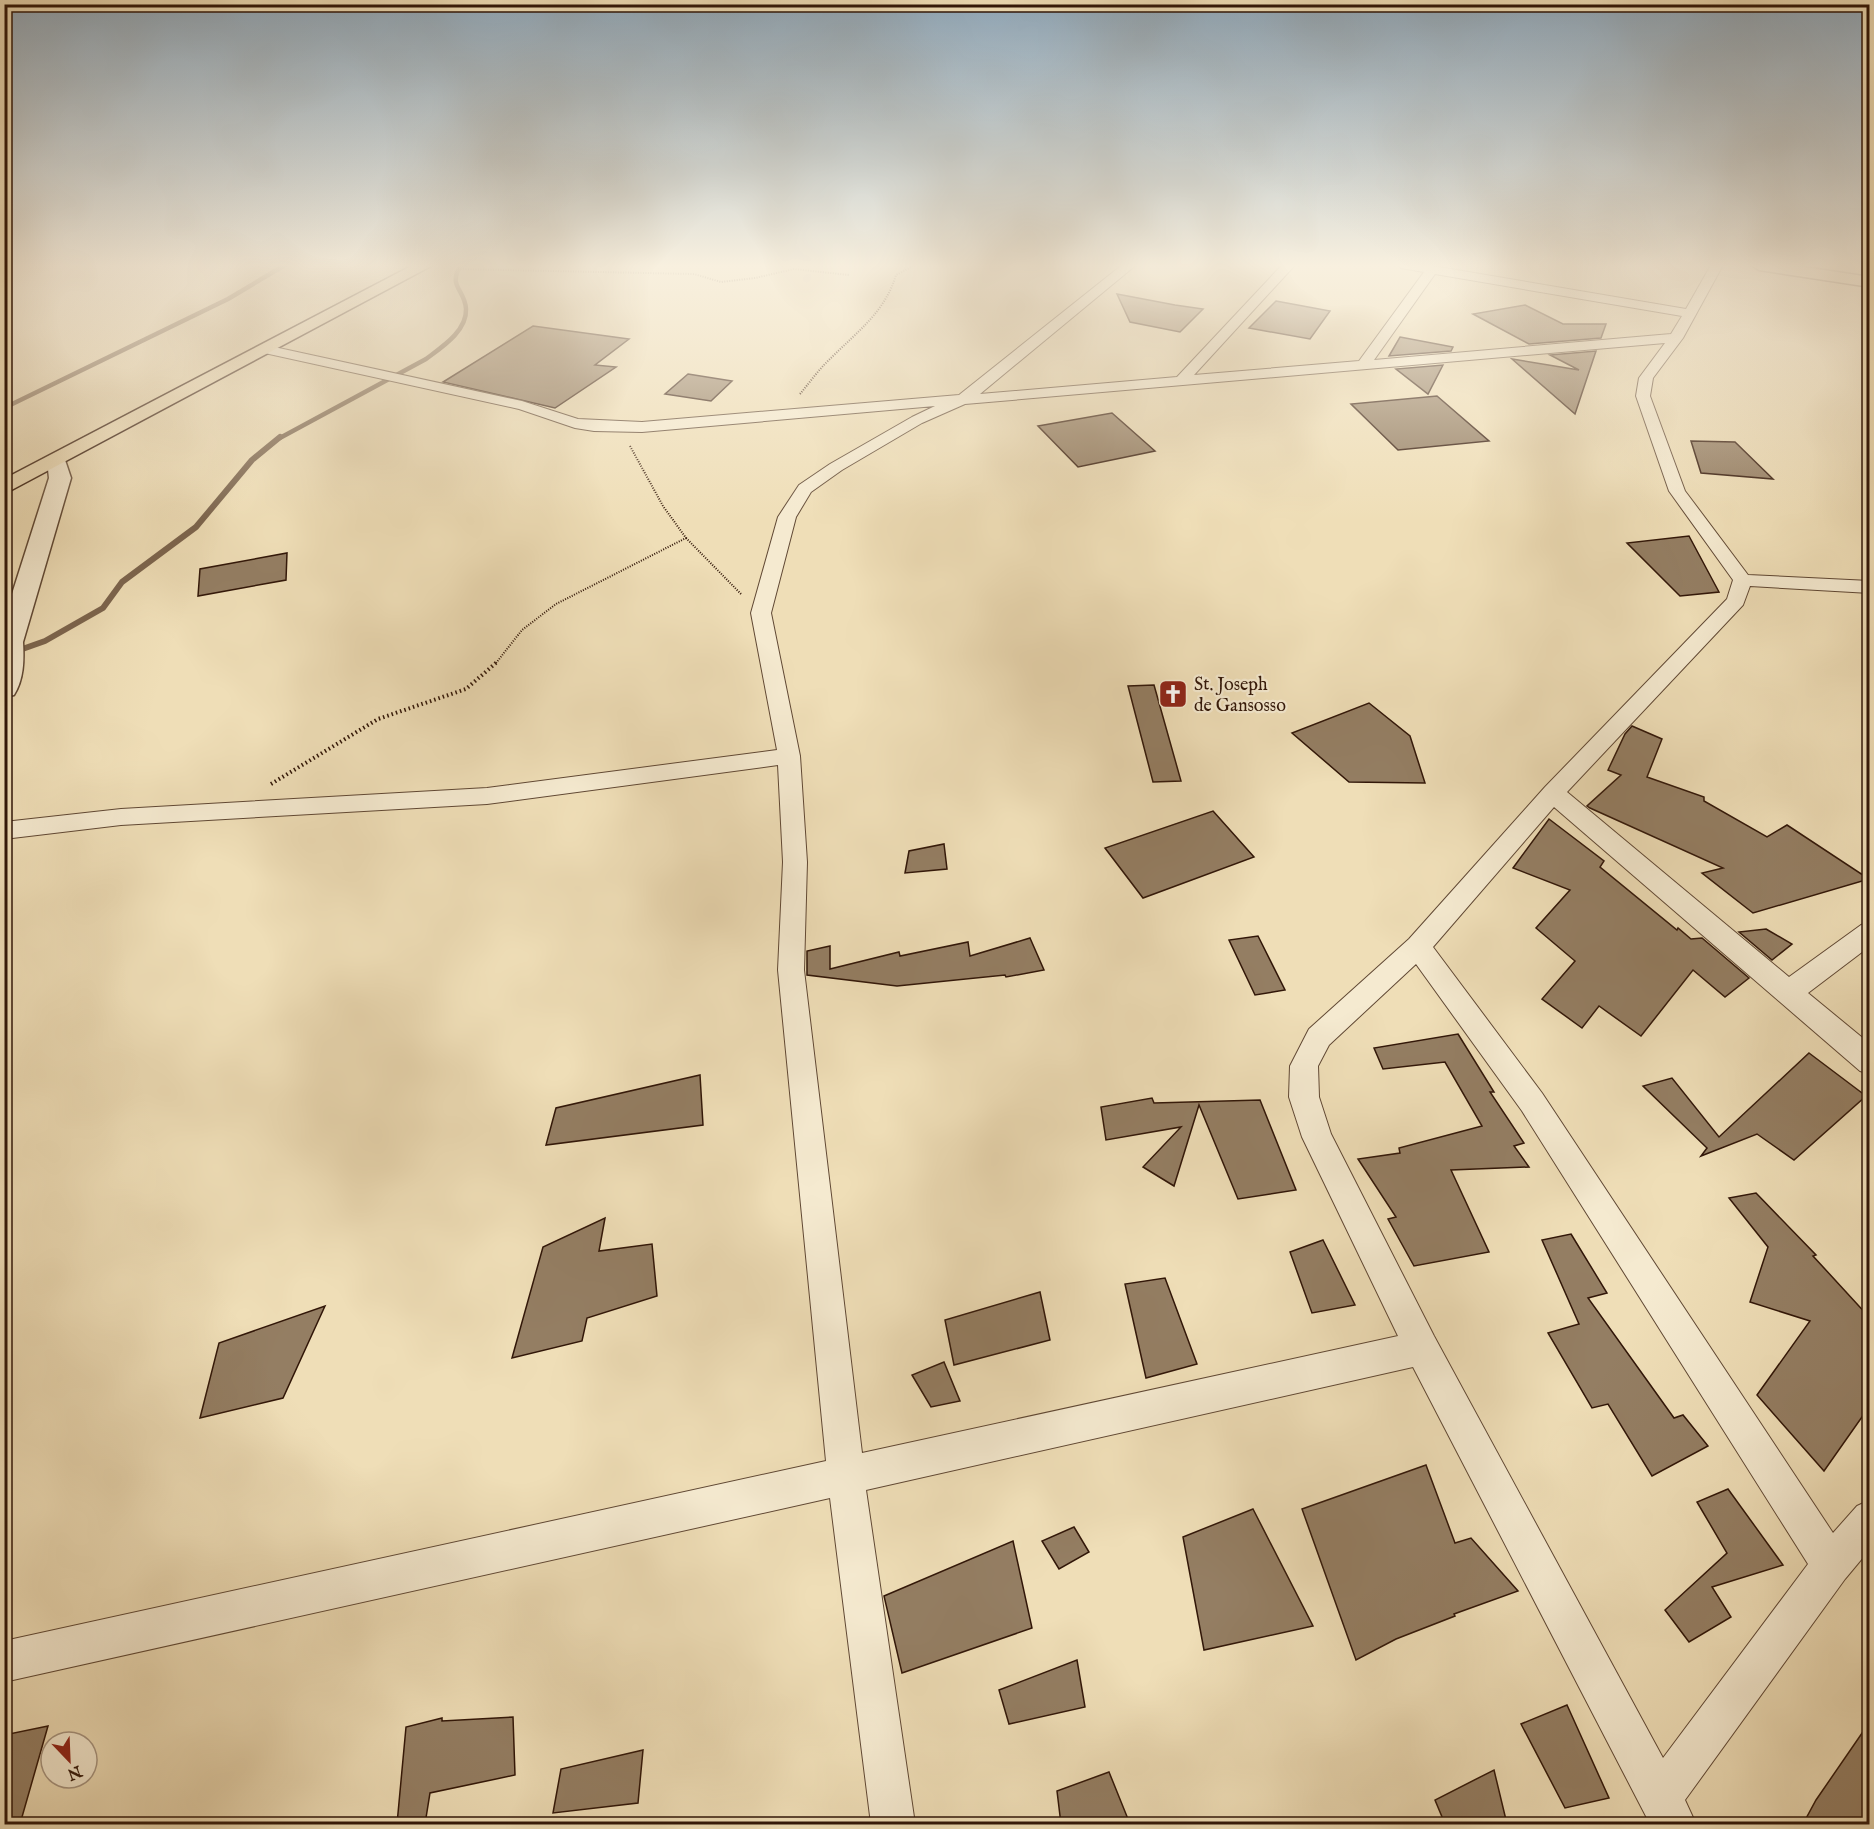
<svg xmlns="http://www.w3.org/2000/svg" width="1874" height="1829" font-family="'IM FELL English',serif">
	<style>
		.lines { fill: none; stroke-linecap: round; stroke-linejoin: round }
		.stream-far1 { stroke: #7c654e; stroke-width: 4.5 }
		.stream { stroke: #7c654e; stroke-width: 6 }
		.building { fill: #947e63; stroke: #311608; stroke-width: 1.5 }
		.minor-casing { stroke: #604834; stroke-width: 2 }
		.tertiary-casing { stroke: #604834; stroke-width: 3 }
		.primary-casing { stroke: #311608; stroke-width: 3 }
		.path-far1 { stroke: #311608; stroke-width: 2; stroke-dasharray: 1 1.5; stroke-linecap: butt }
		.path { stroke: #311608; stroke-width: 4; stroke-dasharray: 1.5 3; stroke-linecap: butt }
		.minor { fill: #f5ead0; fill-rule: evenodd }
		.tertiary { fill: #f5ead0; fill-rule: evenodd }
		.primary { fill: #efdeb7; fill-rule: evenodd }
		.labels { text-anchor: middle; stroke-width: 4.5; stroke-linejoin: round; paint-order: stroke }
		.poi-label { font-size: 18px; fill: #311608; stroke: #f5ead0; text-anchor: start }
	</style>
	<rect width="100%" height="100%" fill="#efdeb7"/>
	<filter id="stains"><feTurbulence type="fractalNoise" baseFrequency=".00333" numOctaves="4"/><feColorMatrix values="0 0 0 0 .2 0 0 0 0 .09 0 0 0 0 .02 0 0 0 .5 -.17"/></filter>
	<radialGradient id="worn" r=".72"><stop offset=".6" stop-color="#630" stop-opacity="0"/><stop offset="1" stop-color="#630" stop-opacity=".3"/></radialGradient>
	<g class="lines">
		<g class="stream-far1">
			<path d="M 4,408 L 228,299 L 285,265"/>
			<path d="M 278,439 L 426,359 C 442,347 467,331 466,309 C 465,289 447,287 461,265"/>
		</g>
		<path class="stream" d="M 14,652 L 45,641 L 103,608 L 122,582 L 196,527 L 252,460 L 280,437"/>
	</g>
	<g class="building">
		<path d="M 1117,294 L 1175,305 L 1203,309 L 1180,332 L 1130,322 Z"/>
		<path d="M 1276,301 L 1330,311 L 1310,339 L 1249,328 Z"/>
		<path d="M 1525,305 L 1563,324 L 1606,324 L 1601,338 L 1529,344 L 1473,314 Z"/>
		<path d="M 533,326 L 629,339 L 595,365 L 616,367 L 555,408 L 443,382 Z"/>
		<path d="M 1400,337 L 1453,347 L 1451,351 L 1389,356 Z"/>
		<path d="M 1596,351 L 1575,414 L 1512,359 L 1579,370 L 1550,355 Z"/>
		<path d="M 1443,365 L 1428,394 L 1396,369 Z"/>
		<path d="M 688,374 L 732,381 L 711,401 L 665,394 Z"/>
		<path d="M 1437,396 L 1489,441 L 1398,450 L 1351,404 Z"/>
		<path d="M 1112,413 L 1155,451 L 1078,467 L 1038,426 Z"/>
		<path d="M 1691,441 L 1735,442 L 1773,479 L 1701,473 Z"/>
		<path d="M 1689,536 L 1719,592 L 1680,596 L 1627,543 Z"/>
		<path d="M 287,553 L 286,580 L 198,596 L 200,569 Z"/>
		<path d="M 1154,685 L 1181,781 L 1153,782 L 1128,686 Z"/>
		<path d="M 1369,703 L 1410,736 L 1425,783 L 1349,782 L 1292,733 Z"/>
		<path d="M 1632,726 L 1662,739 L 1647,777 L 1704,797 L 1704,801 L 1767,837 L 1787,825 L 1869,879 L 1753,913 L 1702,873 L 1723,868 L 1590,808 L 1587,806 L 1621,775 L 1608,770 L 1625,734 Z"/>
		<path d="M 1213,811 L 1254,857 L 1143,898 L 1105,848 Z"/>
		<path d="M 1549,819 L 1604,861 L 1600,867 L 1677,930 L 1678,928 L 1691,939 L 1702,938 L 1749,978 L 1725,997 L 1693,970 L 1641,1036 L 1599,1006 L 1582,1028 L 1542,999 L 1575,961 L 1536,928 L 1570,890 L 1513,868 Z"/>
		<path d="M 944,844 L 947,869 L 905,873 L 909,851 Z"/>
		<path d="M 1766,929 L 1792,944 L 1772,960 L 1739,932 Z"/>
		<path d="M 1258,936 L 1285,990 L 1255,995 L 1229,940 Z"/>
		<path d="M 1030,938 L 1044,970 L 1006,977 L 1005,975 L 897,986 L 807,975 L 807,951 L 830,946 L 830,969 L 899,952 L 900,956 L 968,942 L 970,956 Z"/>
		<path d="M 1458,1034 L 1494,1092 L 1490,1092 L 1524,1143 L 1514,1146 L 1529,1167 L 1451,1170 L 1489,1252 L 1414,1266 L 1388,1219 L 1396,1217 L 1358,1159 L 1400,1153 L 1399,1148 L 1482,1126 L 1445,1062 L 1383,1069 L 1374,1048 Z"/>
		<path d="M 1809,1053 L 1866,1096 L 1794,1160 L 1757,1134 L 1701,1156 L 1707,1148 L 1643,1086 L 1672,1078 L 1719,1137 Z"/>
		<path d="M 700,1075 L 703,1125 L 546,1145 L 556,1108 Z"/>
		<path d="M 1152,1098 L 1154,1103 L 1260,1100 L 1296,1190 L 1238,1199 L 1199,1105 L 1174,1186 L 1143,1167 L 1181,1127 L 1106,1140 L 1101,1107 Z"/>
		<path d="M 1756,1193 L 1816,1255 L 1813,1256 L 1869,1317 L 1869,1407 L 1824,1471 L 1757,1395 L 1810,1321 L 1750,1302 L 1768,1247 L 1729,1198 Z"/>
		<path d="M 605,1218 L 599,1251 L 652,1244 L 657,1296 L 587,1318 L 582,1341 L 512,1358 L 543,1247 Z"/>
		<path d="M 1571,1234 L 1607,1293 L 1588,1298 L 1674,1418 L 1683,1415 L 1708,1446 L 1652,1476 L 1608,1404 L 1592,1408 L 1548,1333 L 1579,1324 L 1542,1240 Z"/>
		<path d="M 1323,1240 L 1355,1305 L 1312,1313 L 1290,1252 Z"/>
		<path d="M 1165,1278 L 1197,1364 L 1146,1378 L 1125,1284 Z"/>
		<path d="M 1040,1292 L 1050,1340 L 954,1365 L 945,1320 Z"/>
		<path d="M 325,1306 L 283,1398 L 200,1418 L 219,1343 Z"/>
		<path d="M 944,1362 L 960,1401 L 931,1407 L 912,1375 Z"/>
		<path d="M 1426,1465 L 1455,1543 L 1471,1538 L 1518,1591 L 1454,1614 L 1455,1616 L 1396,1639 L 1356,1660 L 1302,1509 Z"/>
		<path d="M 1728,1489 L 1783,1565 L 1712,1587 L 1731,1617 L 1689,1642 L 1665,1610 L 1727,1553 L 1697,1502 Z"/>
		<path d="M 1253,1509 L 1313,1626 L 1204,1650 L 1183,1537 Z"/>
		<path d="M 1074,1527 L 1089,1552 L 1059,1569 L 1042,1541 Z"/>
		<path d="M 1013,1541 L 1032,1628 L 902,1673 L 884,1596 Z"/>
		<path d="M 1077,1660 L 1085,1707 L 1009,1724 L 999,1690 Z"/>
		<path d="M 1567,1705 L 1609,1798 L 1565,1808 L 1521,1724 Z"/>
		<path d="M 513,1717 L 515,1775 L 430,1793 L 425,1824 L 397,1824 L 406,1727 L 442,1718 L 442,1721 Z"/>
		<path d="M 1869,1723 L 1869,1824 L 1803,1824 L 1816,1800 Z"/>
		<path d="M 48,1726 L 20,1824 L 4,1824 L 4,1735 Z"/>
		<path d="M 643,1750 L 638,1803 L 553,1813 L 561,1769 Z"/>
		<path d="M 1494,1770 L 1507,1824 L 1445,1824 L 1435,1800 Z"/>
		<path d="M 1109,1772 L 1128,1819 L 1115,1824 L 1061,1824 L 1057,1791 Z"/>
	</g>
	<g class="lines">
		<g class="minor-casing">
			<path id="minor" d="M 1122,265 L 1136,265 L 980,394 L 1177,377 L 1282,265 L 1295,265 L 1194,375 L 1359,361 L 1424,272 L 1401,268 L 1399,265 L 1427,265 L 1686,309 L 1711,265 L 1723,265 L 1683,338 L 1653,378 L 1650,396 L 1685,491 L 1748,575 L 1870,581 L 1870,593 L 1750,586 L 1743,605 L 1567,792 L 1789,977 L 1861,925 L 1870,922 L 1870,946 L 1808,993 L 1870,1044 L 1870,1074 L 1860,1071 L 1554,807 L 1433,947 L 1542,1093 L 1833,1533 L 1857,1506 L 1870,1500 L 1870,1549 L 1845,1579 L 1685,1800 L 1696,1824 L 1650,1824 L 1413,1367 L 866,1490 L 915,1824 L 871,1824 L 830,1498 L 4,1682 L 4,1641 L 826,1461 L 778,970 L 783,862 L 778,765 L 487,804 L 121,825 L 4,839 L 4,822 L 121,809 L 487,788 L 777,750 L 751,613 L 778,517 L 799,485 L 830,464 L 912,417 L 935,406 L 642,432 L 594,431 L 575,428 L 519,409 L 260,352 L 258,349 L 260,346 L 265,345 L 522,401 L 578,419 L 642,422 L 959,395 ZM 1435,274 L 1682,316 L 1671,334 L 1374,360 ZM 1665,343 L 1639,378 L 1636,396 L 1669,491 L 1733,580 L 1727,599 L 1545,787 L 1409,939 L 1309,1029 L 1290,1066 L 1289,1097 L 1302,1137 L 1398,1336 L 862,1453 L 804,970 L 807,862 L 800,756 L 771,613 L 796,517 L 811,492 L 842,470 L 922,423 L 965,404 ZM 1416,964 L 1522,1111 L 1808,1564 L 1663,1758 L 1434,1336 L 1331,1134 L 1319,1097 L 1318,1066 L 1329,1045 Z"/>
		</g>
		<g class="tertiary-casing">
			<path id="tertiary" d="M 57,455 L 64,457 L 71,478 L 23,642 C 24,660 24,679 14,695 L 4,697 L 4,619 L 49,478 L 47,461 L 50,457 Z"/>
		</g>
		<g class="primary-casing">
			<g id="primary">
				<path d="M 413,265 L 433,265 L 4,494 L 4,479 Z"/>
				<path d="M 1751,265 L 1791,265 L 1870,277 L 1870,287 L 1759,270 Z"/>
			</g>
		</g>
		<g class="path-far1">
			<path d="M 458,269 L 694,274 L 721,282 L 755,278 L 794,269 L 849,275"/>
			<path d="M 800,394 C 810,382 819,369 831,358 C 857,332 885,312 896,275 L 915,265"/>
			<path d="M 686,538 L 742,595"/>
			<path d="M 496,663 L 522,630 L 556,604 L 686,538 L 663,506 L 630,446"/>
		</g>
		<path class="path" d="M 271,784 L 378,719 L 466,689 L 497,662"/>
		<use href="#minor" class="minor"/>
		<use href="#tertiary" class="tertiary"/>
		<use href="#primary" class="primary"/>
	</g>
	<linearGradient id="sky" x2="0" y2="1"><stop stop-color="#91aabd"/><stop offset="0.51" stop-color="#f8f0df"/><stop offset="1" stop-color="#f8f0df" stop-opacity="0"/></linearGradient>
	<rect width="1874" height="521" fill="url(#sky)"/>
	<defs>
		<g id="church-square" transform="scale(1.5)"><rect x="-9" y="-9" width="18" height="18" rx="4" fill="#8f2418" stroke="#f5ead0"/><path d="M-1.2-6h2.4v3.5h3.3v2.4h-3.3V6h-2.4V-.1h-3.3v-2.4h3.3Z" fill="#fff"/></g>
	</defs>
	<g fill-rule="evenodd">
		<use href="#church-square" x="1173" y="694"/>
	</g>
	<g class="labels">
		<g class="poi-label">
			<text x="1194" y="690">St. Joseph<tspan x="1194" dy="21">de Gansosso</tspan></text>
		</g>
	</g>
	<rect width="1874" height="1829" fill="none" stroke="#efdeb7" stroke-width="24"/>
	<rect x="6" y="6" width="1862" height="1817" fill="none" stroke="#311608" stroke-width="3"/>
	<rect x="12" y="12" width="1850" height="1805" fill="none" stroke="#311608" stroke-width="1.5"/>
	<g transform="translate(69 1760) rotate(157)"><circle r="28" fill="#f5ead0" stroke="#a79580" stroke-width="1.5"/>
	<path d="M0-4.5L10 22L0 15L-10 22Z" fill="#8f2418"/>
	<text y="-9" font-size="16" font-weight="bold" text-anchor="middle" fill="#311608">N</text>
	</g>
	<rect width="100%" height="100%" filter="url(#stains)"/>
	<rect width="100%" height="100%" fill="url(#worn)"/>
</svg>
